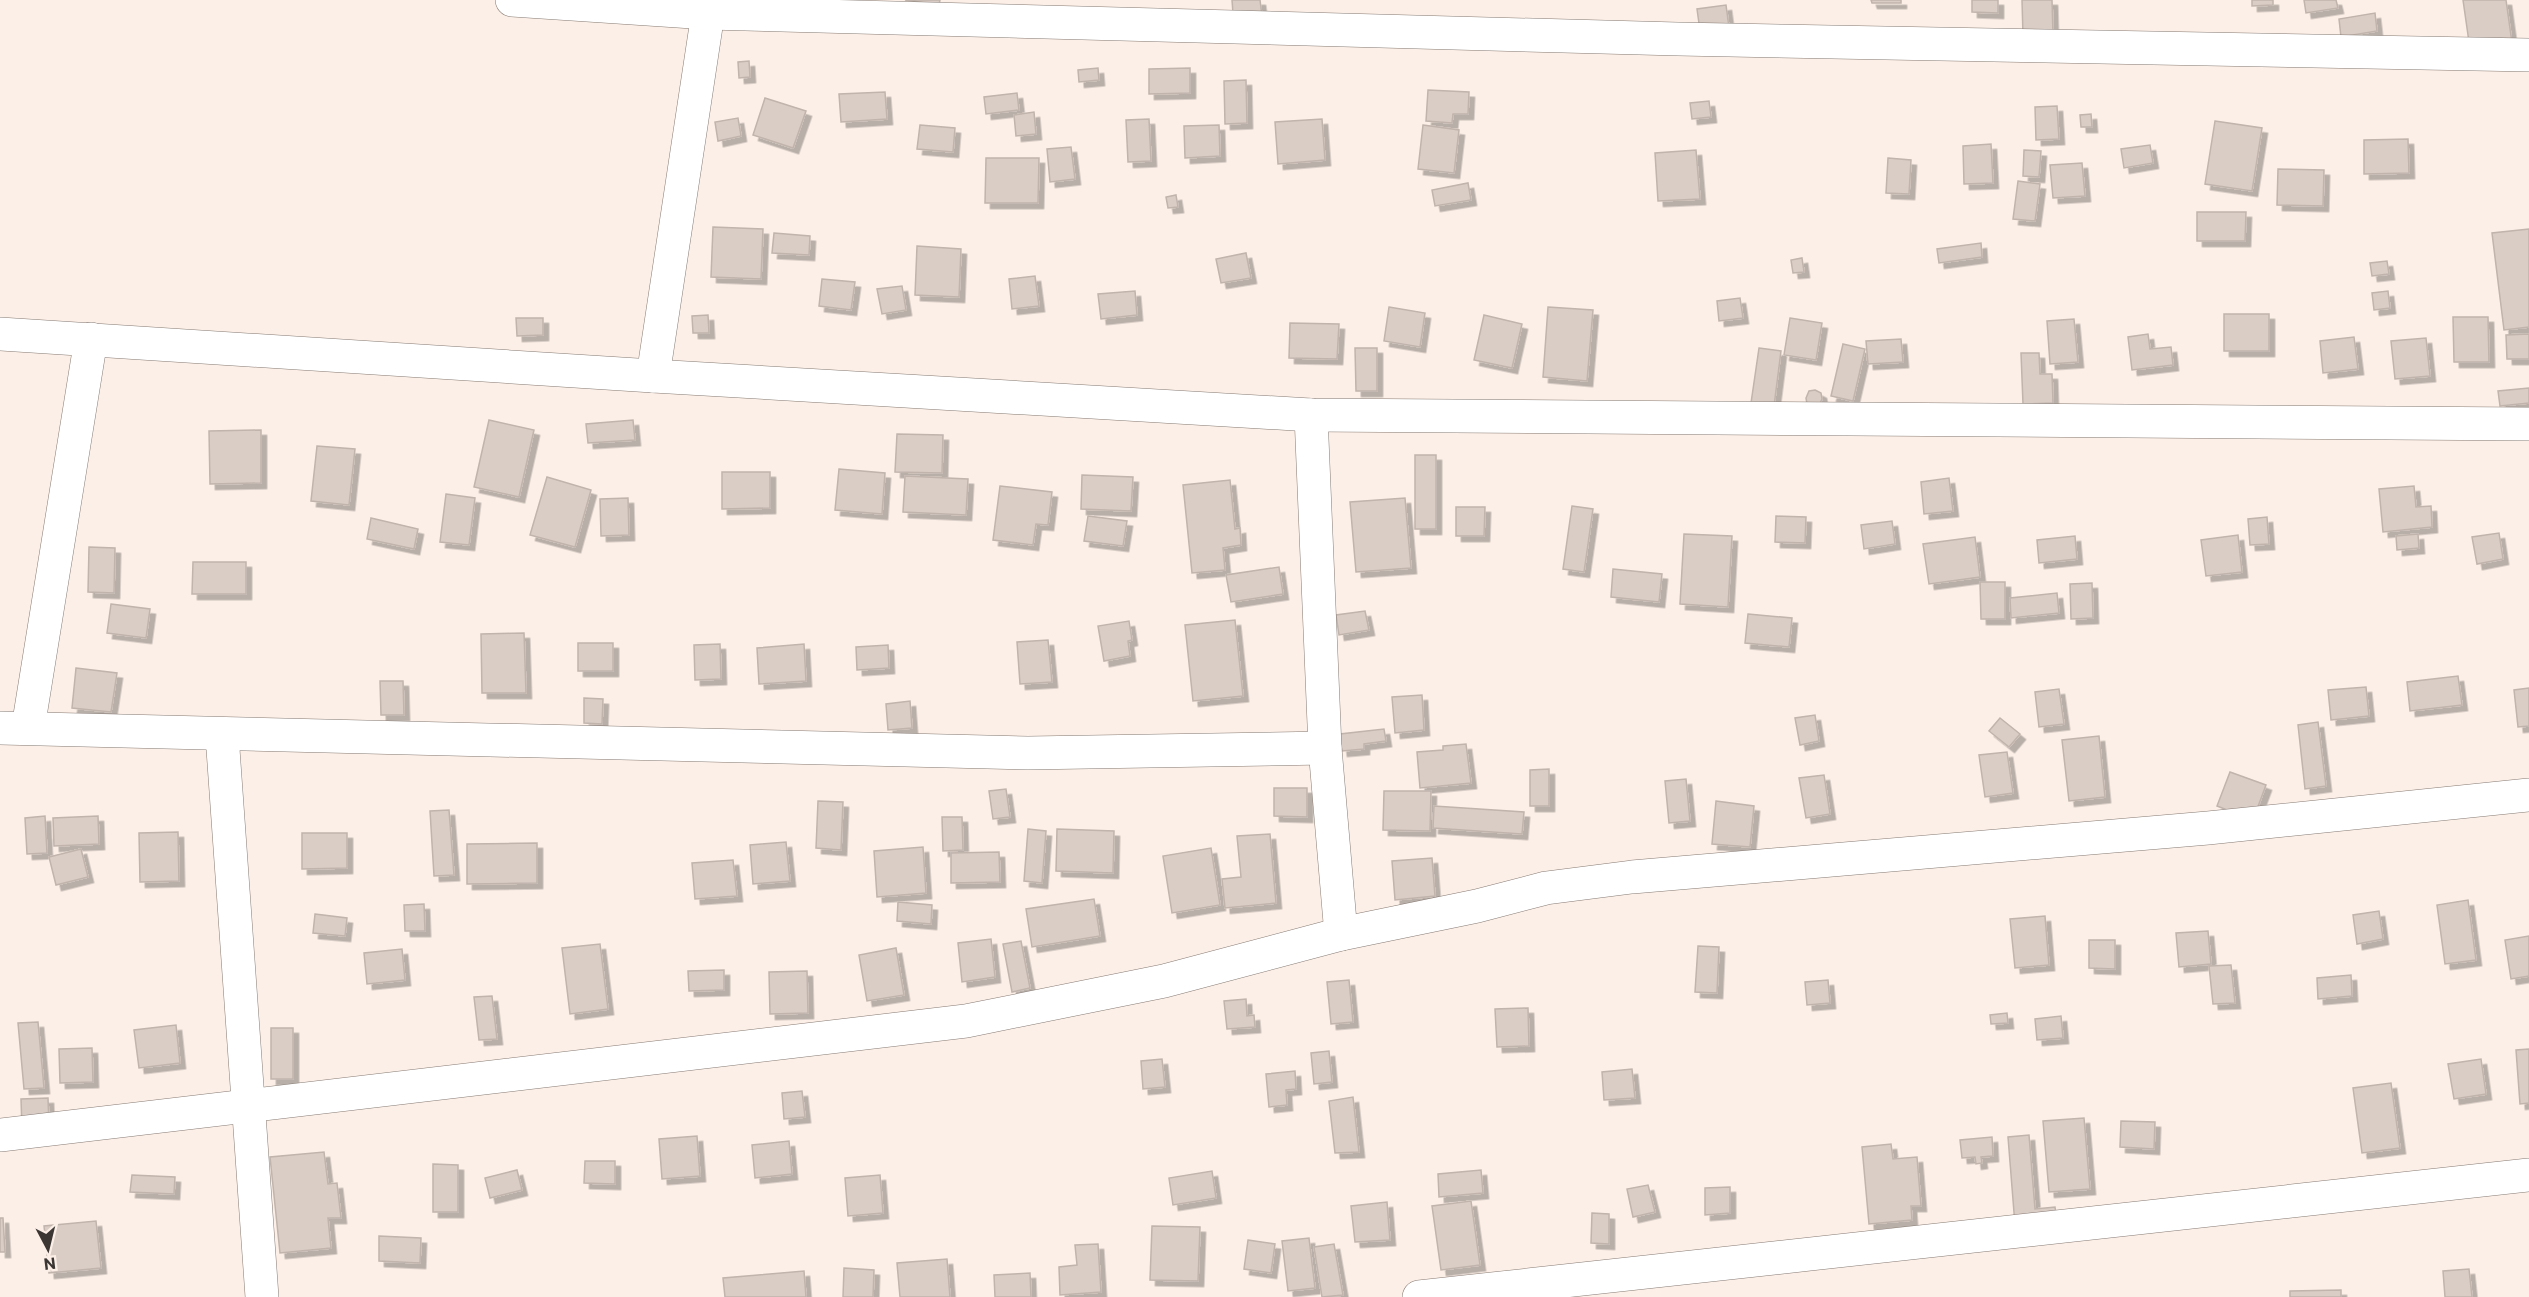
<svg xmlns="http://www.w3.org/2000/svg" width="2529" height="1297" font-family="Commissioner,sans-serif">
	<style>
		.building { fill: #dacdc6; stroke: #c0b4ad; stroke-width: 1.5; filter: url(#shadow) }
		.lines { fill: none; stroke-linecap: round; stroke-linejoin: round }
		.minor-casing { stroke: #867b74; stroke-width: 34 }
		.minor { stroke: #fff; stroke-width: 33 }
	</style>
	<defs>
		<filter id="shadow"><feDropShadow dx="5.5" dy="5.5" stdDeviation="0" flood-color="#0004"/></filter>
	</defs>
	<rect width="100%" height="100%" fill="#fcefe7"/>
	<g class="building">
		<path d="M 905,0 L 940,0 L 939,5 Z"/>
		<path d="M 1232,0 L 1260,0 L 1263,24 L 1234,27 Z"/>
		<path d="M 1871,0 L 1901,0 L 1901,3 L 1872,3 Z"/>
		<path d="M 1972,0 L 1998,0 L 1998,13 L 1972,12 Z"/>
		<path d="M 2022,0 L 2052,0 L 2053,35 L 2023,36 Z"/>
		<path d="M 2252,0 L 2273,0 L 2273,5 L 2252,6 Z"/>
		<path d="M 2304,0 L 2336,0 L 2338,8 L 2306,13 Z"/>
		<path d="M 2463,0 L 2506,0 L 2512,43 L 2470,49 Z"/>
		<path d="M 1726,5 L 1730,35 L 1701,38 L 1697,9 Z"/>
		<path d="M 2375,13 L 2377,31 L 2341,37 L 2339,19 Z"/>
		<path d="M 749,61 L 750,77 L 739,78 L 738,62 Z"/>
		<path d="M 1098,68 L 1099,80 L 1079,82 L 1078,70 Z"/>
		<path d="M 1190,68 L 1190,93 L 1149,94 L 1149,69 Z"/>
		<path d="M 1246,80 L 1247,123 L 1225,124 L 1224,81 Z"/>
		<path d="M 1428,90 L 1469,92 L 1468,114 L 1453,114 L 1452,123 L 1426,121 Z"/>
		<path d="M 885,92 L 887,119 L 841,122 L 839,94 Z"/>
		<path d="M 1017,93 L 1019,110 L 986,114 L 984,97 Z"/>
		<path d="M 765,98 L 806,111 L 793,148 L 753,135 Z"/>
		<path d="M 1709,101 L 1711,117 L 1692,119 L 1690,103 Z"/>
		<path d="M 2057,106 L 2059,139 L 2036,140 L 2035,107 Z"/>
		<path d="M 1034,112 L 1036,134 L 1016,136 L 1014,115 Z"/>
		<path d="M 2091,114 L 2092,127 L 2081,127 L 2080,115 Z"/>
		<path d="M 738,118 L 741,136 L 718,141 L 715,122 Z"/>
		<path d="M 1149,119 L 1151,161 L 1128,162 L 1126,120 Z"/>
		<path d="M 1322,119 L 1325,160 L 1278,164 L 1275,122 Z"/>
		<path d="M 2215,121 L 2262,128 L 2252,191 L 2205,184 Z"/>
		<path d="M 920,125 L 955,128 L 953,152 L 917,149 Z"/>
		<path d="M 1219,125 L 1220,156 L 1185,158 L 1184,126 Z"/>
		<path d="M 1423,125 L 1459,130 L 1454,173 L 1418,169 Z"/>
		<path d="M 2408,139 L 2409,173 L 2364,174 L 2364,140 Z"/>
		<path d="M 1991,144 L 1993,183 L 1964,184 L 1963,146 Z"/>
		<path d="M 2150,145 L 2153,163 L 2124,168 L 2121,149 Z"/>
		<path d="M 1071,147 L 1075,179 L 1050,182 L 1047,149 Z"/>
		<path d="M 1696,150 L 1700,199 L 1658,201 L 1655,153 Z"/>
		<path d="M 2024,150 L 2041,151 L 2039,177 L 2023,176 Z"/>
		<path d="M 986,158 L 1039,158 L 1038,203 L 985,203 Z"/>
		<path d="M 1888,158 L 1911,160 L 1909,194 L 1886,193 Z"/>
		<path d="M 2082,163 L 2085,196 L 2053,198 L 2050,165 Z"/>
		<path d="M 2278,169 L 2324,170 L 2323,206 L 2277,205 Z"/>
		<path d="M 2018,181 L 2040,184 L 2035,221 L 2013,219 Z"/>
		<path d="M 1468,183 L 1471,200 L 1435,206 L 1432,190 Z"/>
		<path d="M 1176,195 L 1178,207 L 1168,208 L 1166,197 Z"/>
		<path d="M 2197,212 L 2246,212 L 2245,241 L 2197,241 Z"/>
		<path d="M 713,227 L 763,229 L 761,279 L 711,277 Z"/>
		<path d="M 2529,229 L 2529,327 L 2504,330 L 2492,233 Z"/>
		<path d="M 774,233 L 810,236 L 809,255 L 772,253 Z"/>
		<path d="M 1981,243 L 1982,257 L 1939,263 L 1937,249 Z"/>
		<path d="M 917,246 L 961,249 L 959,297 L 915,295 Z"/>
		<path d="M 1246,253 L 1251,278 L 1221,283 L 1216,259 Z"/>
		<path d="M 1802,258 L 1804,272 L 1793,273 L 1791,260 Z"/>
		<path d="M 2387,261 L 2389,274 L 2372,276 L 2370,263 Z"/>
		<path d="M 1035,276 L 1039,306 L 1012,309 L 1009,279 Z"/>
		<path d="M 822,279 L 855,282 L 851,310 L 819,306 Z"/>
		<path d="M 902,286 L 906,310 L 882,314 L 877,289 Z"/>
		<path d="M 1135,291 L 1137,315 L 1101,319 L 1098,294 Z"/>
		<path d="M 2388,291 L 2390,308 L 2374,310 L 2372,293 Z"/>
		<path d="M 1740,298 L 1743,318 L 1719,321 L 1717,301 Z"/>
		<path d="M 1389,307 L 1425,313 L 1420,347 L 1384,341 Z"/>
		<path d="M 1548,307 L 1593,310 L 1587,381 L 1543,377 Z"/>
		<rect x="2224" y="314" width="45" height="37"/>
		<path d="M 708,315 L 709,333 L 693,333 L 692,316 Z"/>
		<path d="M 1484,315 L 1522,324 L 1512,368 L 1474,360 Z"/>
		<path d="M 2453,317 L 2488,317 L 2489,362 L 2454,362 Z"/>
		<path d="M 516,318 L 543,318 L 543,335 L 517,336 Z"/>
		<path d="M 1790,318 L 1822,323 L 1816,360 L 1784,355 Z"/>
		<path d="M 2074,319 L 2078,362 L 2050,364 L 2047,321 Z"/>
		<path d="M 1290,323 L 1339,324 L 1337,359 L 1289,358 Z"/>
		<path d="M 2148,334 L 2150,349 L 2171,347 L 2173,365 L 2132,370 L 2128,337 Z"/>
		<path d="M 2529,334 L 2529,359 L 2507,359 L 2506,335 Z"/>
		<path d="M 2354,337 L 2358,369 L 2323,373 L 2320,341 Z"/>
		<path d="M 2426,338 L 2430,376 L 2395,379 L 2391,341 Z"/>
		<path d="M 1901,339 L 1903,362 L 1868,364 L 1866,341 Z"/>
		<path d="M 1843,344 L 1865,349 L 1853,401 L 1831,396 Z"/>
		<path d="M 1355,348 L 1377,348 L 1377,391 L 1356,391 Z"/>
		<path d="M 1759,348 L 1781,351 L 1774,406 L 1751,403 Z"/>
		<path d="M 2021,353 L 2039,353 L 2040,374 L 2052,374 L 2053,403 L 2023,404 Z"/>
		<path d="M 2529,388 L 2529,403 L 2500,406 L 2498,391 Z"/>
		<path d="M 1815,390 L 1821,393 L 1822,399 L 1819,405 L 1807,404 L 1806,398 L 1809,391 Z"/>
		<path d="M 489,420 L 534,430 L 519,497 L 474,487 Z"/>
		<path d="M 633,420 L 635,440 L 588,443 L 586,424 Z"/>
		<path d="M 261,430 L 261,483 L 210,484 L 209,431 Z"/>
		<path d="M 897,434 L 943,435 L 942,473 L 895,472 Z"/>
		<path d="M 317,446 L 355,449 L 349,505 L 311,501 Z"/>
		<rect x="1415" y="455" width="21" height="74"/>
		<path d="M 839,469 L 885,473 L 882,514 L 835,510 Z"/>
		<path d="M 722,472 L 770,472 L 770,508 L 722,509 Z"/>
		<path d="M 1082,475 L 1133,477 L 1131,511 L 1081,509 Z"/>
		<path d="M 905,476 L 968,479 L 966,515 L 903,512 Z"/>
		<path d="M 547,477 L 591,490 L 575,547 L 530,535 Z"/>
		<path d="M 1949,478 L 1953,511 L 1924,514 L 1921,482 Z"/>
		<path d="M 1230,480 L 1235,529 L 1240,528 L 1241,545 L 1223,548 L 1225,570 L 1192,573 L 1183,485 Z"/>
		<path d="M 1000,486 L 1052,492 L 1048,525 L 1036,524 L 1033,545 L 993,540 Z"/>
		<path d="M 2414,486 L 2416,507 L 2431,506 L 2432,527 L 2383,532 L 2379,489 Z"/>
		<path d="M 446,494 L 475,498 L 469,545 L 440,542 Z"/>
		<path d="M 628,498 L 629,535 L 601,536 L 600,499 Z"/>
		<path d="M 1405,498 L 1411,568 L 1356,572 L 1350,502 Z"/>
		<path d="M 1572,506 L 1593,509 L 1584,572 L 1563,569 Z"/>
		<path d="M 1456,507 L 1485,507 L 1484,536 L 1456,536 Z"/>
		<path d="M 1088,516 L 1127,521 L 1123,546 L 1084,541 Z"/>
		<path d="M 1776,516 L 1806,517 L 1805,543 L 1775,542 Z"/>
		<path d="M 2267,517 L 2269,544 L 2250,545 L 2248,519 Z"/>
		<path d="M 371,518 L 418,529 L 414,549 L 367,539 Z"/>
		<path d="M 1892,521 L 1895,544 L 1864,549 L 1861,525 Z"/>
		<path d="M 2499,533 L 2503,559 L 2477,564 L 2472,537 Z"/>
		<path d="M 1684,534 L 1732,536 L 1728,607 L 1680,604 Z"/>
		<path d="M 2418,534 L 2419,548 L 2397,550 L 2396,536 Z"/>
		<path d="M 2238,535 L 2242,572 L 2206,576 L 2201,540 Z"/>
		<path d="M 2075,536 L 2077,559 L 2039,563 L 2037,540 Z"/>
		<path d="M 1975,537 L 1980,577 L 1929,584 L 1923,544 Z"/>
		<path d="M 89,547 L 115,548 L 114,593 L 88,592 Z"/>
		<path d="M 193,562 L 246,562 L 246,594 L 192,594 Z"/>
		<path d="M 1279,567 L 1283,594 L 1231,602 L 1226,575 Z"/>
		<path d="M 1613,569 L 1662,574 L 1659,602 L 1611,597 Z"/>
		<path d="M 1980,582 L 2005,582 L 2005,619 L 1981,619 Z"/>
		<path d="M 2092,583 L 2093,618 L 2071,619 L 2070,584 Z"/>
		<path d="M 2057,593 L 2059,613 L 2011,618 L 2010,598 Z"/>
		<path d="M 111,604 L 150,609 L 146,638 L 107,633 Z"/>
		<path d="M 1365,611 L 1369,630 L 1339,635 L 1336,615 Z"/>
		<path d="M 1748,614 L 1792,618 L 1789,647 L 1745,643 Z"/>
		<path d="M 1235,620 L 1243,696 L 1193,701 L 1185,625 Z"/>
		<path d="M 1129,621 L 1132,640 L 1128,641 L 1130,656 L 1104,661 L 1098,626 Z"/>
		<path d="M 524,633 L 526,693 L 482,693 L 481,634 Z"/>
		<path d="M 1048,640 L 1052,682 L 1020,684 L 1017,642 Z"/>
		<rect x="578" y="643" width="35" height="28"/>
		<path d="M 720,644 L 721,679 L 695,680 L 694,645 Z"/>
		<path d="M 804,644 L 806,681 L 759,684 L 757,648 Z"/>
		<path d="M 888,645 L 889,668 L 857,670 L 856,647 Z"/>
		<path d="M 76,668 L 117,673 L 111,712 L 72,708 Z"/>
		<path d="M 2458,676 L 2462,705 L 2410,711 L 2407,682 Z"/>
		<path d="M 380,681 L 403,681 L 404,715 L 381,715 Z"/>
		<path d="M 2366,687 L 2369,716 L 2331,720 L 2328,690 Z"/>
		<path d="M 2529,688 L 2529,726 L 2518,727 L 2514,690 Z"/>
		<path d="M 2059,689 L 2064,724 L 2039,727 L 2035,692 Z"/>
		<path d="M 1422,695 L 1424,730 L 1395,733 L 1392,697 Z"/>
		<path d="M 584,698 L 603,699 L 602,724 L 584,723 Z"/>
		<path d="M 910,701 L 912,728 L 888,730 L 886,704 Z"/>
		<path d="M 1815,715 L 1819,741 L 1800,745 L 1795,718 Z"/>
		<path d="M 2000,718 L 2020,734 L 2009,747 L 1989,731 Z"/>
		<path d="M 2318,722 L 2326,786 L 2305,789 L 2298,725 Z"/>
		<path d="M 1384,729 L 1386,741 L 1364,744 L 1364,749 L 1342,751 L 1340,734 Z"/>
		<path d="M 2099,736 L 2105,797 L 2069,801 L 2062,740 Z"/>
		<path d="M 1466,744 L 1471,783 L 1420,788 L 1417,752 L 1443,750 L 1443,746 Z"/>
		<path d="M 2007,752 L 2013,793 L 1985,797 L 1979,755 Z"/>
		<path d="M 1549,769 L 1549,806 L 1530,806 L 1530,770 Z"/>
		<path d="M 2230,772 L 2266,785 L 2253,820 L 2217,806 Z"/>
		<path d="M 1824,775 L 1830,814 L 1806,818 L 1799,778 Z"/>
		<path d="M 1686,779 L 1690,821 L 1669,823 L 1665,781 Z"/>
		<path d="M 1274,788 L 1307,788 L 1307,817 L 1274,816 Z"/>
		<path d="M 1006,789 L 1010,817 L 993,819 L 989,791 Z"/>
		<path d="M 1384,791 L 1431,791 L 1430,831 L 1383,830 Z"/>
		<path d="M 818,801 L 843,802 L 841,850 L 816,848 Z"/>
		<path d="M 1716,801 L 1754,806 L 1750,847 L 1712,844 Z"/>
		<path d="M 1434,806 L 1524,812 L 1522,834 L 1433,828 Z"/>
		<path d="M 449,810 L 454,875 L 434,876 L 430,811 Z"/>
		<path d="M 45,816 L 47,853 L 27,854 L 25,818 Z"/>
		<path d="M 98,816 L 99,844 L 54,846 L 53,818 Z"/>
		<path d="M 942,817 L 962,817 L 963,850 L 943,851 Z"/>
		<path d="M 1028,829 L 1046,831 L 1042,883 L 1024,881 Z"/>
		<path d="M 1057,829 L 1114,831 L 1113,873 L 1056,871 Z"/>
		<path d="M 178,832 L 179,881 L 140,882 L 139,833 Z"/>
		<path d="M 302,833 L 347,833 L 347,868 L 302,869 Z"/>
		<path d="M 1270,834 L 1276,903 L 1225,908 L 1222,879 L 1241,877 L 1237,836 Z"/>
		<path d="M 786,842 L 790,881 L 753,884 L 750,845 Z"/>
		<path d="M 537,843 L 537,883 L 467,884 L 467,844 Z"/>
		<path d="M 923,847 L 926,893 L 877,897 L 874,851 Z"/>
		<path d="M 1211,848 L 1220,905 L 1172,913 L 1163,856 Z"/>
		<path d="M 81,849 L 88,877 L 56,885 L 49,857 Z"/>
		<path d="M 999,852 L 1000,882 L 951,883 L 951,853 Z"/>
		<path d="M 1432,858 L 1435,896 L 1395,900 L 1392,861 Z"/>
		<path d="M 733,860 L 737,896 L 695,899 L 692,863 Z"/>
		<path d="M 1094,899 L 1100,936 L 1032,947 L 1026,909 Z"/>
		<path d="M 2468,900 L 2476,960 L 2445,964 L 2437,905 Z"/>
		<path d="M 898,902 L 932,905 L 931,924 L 897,921 Z"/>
		<path d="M 424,904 L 425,931 L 405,931 L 404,905 Z"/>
		<path d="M 2379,911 L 2383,939 L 2357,944 L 2353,915 Z"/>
		<path d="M 315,914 L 347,918 L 345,936 L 313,933 Z"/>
		<path d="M 2045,916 L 2049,965 L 2015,968 L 2010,919 Z"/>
		<path d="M 2208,931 L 2211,964 L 2179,967 L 2176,933 Z"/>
		<path d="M 2529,936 L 2529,976 L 2511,979 L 2505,940 Z"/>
		<path d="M 991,939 L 995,977 L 962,982 L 958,943 Z"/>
		<path d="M 2089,940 L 2115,940 L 2115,969 L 2089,968 Z"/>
		<path d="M 1021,941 L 1030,988 L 1012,992 L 1003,944 Z"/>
		<path d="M 600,944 L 608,1009 L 570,1014 L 562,948 Z"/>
		<path d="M 1698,946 L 1719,947 L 1717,993 L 1695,992 Z"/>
		<path d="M 896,948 L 904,995 L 867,1001 L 859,955 Z"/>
		<path d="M 402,949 L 405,980 L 367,984 L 364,953 Z"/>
		<path d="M 2231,965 L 2235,1003 L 2213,1004 L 2209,966 Z"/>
		<path d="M 724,970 L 724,990 L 689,991 L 688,971 Z"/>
		<path d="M 807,971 L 808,1013 L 770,1014 L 769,972 Z"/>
		<path d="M 2351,975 L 2352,996 L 2318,999 L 2317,978 Z"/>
		<path d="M 1349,980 L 1353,1022 L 1331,1024 L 1327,982 Z"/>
		<path d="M 1828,980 L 1830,1003 L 1807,1005 L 1805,982 Z"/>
		<path d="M 492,996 L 497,1039 L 479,1040 L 474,997 Z"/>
		<path d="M 1246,999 L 1247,1016 L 1254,1015 L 1255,1027 L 1227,1029 L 1224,1001 Z"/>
		<path d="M 1528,1008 L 1529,1046 L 1497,1047 L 1495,1009 Z"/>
		<path d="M 2007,1013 L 2008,1023 L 1991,1024 L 1990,1015 Z"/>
		<path d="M 2061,1016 L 2063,1038 L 2037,1040 L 2035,1019 Z"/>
		<path d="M 38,1022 L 44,1088 L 24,1089 L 18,1023 Z"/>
		<path d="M 176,1025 L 180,1063 L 139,1068 L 134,1030 Z"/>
		<rect x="271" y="1028" width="22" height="51"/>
		<path d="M 92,1048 L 93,1082 L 60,1083 L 59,1049 Z"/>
		<path d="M 2529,1049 L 2529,1103 L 2520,1104 L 2516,1050 Z"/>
		<path d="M 1329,1051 L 1332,1082 L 1314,1084 L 1311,1053 Z"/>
		<path d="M 1162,1059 L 1165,1087 L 1143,1089 L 1141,1061 Z"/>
		<path d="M 2481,1059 L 2486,1094 L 2454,1099 L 2448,1064 Z"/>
		<path d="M 1632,1069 L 1635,1098 L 1604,1100 L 1602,1072 Z"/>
		<path d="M 1295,1071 L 1296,1089 L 1286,1090 L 1287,1105 L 1269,1107 L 1266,1074 Z"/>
		<path d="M 2391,1083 L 2400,1148 L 2362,1153 L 2353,1088 Z"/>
		<path d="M 802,1091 L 805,1117 L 784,1119 L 782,1093 Z"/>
		<path d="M 1353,1097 L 1359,1152 L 1335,1153 L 1329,1101 Z"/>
		<path d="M 48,1098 L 49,1127 L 22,1129 L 21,1099 Z"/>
		<path d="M 2084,1118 L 2090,1189 L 2049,1192 L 2043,1121 Z"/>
		<path d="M 2121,1121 L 2155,1122 L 2154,1149 L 2120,1147 Z"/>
		<path d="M 2029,1135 L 2035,1209 L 2055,1207 L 2057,1221 L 2015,1225 L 2008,1137 Z"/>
		<path d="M 697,1136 L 700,1176 L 662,1179 L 659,1139 Z"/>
		<path d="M 1992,1137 L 1993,1156 L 1981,1157 L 1982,1163 L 1976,1164 L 1975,1157 L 1962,1158 L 1960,1140 Z"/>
		<path d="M 789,1141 L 792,1174 L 755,1178 L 752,1145 Z"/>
		<path d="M 1891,1144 L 1893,1159 L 1917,1157 L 1921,1206 L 1911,1206 L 1912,1220 L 1869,1224 L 1862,1147 Z"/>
		<path d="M 324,1152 L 328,1184 L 337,1183 L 341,1218 L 328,1218 L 331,1248 L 280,1253 L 270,1157 Z"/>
		<path d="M 585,1161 L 615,1161 L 615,1184 L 584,1183 Z"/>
		<path d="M 433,1164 L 458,1165 L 458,1212 L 433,1212 Z"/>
		<path d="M 517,1170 L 522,1190 L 490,1198 L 485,1178 Z"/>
		<path d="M 1481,1170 L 1483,1193 L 1439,1197 L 1438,1174 Z"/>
		<path d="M 1212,1171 L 1216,1198 L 1173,1205 L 1169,1178 Z"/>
		<path d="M 132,1175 L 175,1177 L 174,1194 L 130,1192 Z"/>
		<path d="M 880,1175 L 883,1213 L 848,1216 L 845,1178 Z"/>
		<path d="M 1648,1185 L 1655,1212 L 1633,1217 L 1627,1189 Z"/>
		<path d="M 1730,1187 L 1730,1213 L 1705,1215 L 1705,1188 Z"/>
		<path d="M 1471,1201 L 1480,1265 L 1441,1270 L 1432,1206 Z"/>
		<path d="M 1387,1202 L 1390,1240 L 1355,1242 L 1351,1206 Z"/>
		<path d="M 1592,1213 L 1609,1214 L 1609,1244 L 1591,1243 Z"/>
		<path d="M 0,1218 L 3,1218 L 5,1252 L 0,1252 Z"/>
		<path d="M 96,1221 L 101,1268 L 49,1273 L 44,1226 Z"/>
		<path d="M 1152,1226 L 1200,1227 L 1198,1281 L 1150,1280 Z"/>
		<path d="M 379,1236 L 421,1238 L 420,1263 L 379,1261 Z"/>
		<path d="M 1309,1238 L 1315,1288 L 1288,1291 L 1282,1241 Z"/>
		<path d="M 1248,1240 L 1275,1244 L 1271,1273 L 1244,1269 Z"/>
		<path d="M 1098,1244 L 1101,1292 L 1060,1295 L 1059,1267 L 1077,1265 L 1075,1245 Z"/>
		<path d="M 1334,1244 L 1343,1295 L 1322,1297 L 1314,1247 Z"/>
		<path d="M 947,1259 L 950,1297 L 900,1297 L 897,1263 Z"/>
		<path d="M 844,1268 L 874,1270 L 873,1297 L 843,1297 Z"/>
		<path d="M 2469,1269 L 2472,1297 L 2445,1297 L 2443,1271 Z"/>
		<path d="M 804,1271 L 806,1297 L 725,1297 L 723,1278 Z"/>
		<path d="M 1030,1273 L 1031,1297 L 995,1297 L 994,1275 Z"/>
		<path d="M 2341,1290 L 2341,1297 L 2290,1297 L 2290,1291 Z"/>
	</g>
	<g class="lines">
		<g class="minor-casing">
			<g id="minor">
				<path d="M 512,0 L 708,13 L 1678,39 L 2529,55"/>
				<path d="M 0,334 L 653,376 L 1311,415 L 2529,424"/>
				<path d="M 653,376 L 710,0"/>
				<path d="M 1311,415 L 1325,748 L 1341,934"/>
				<path d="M 0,728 L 1028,753 L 1325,748"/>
				<path d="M 28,728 L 91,339"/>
				<path d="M 222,735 L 262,1297"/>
				<path d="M 0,1135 L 966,1021 L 1164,981 L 1341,934 L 1477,906 L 1546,888 L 1632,877 L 2208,828 L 2529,795"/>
				<path d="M 1419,1297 L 2529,1175"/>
			</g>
		</g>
		<use href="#minor" class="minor"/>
	</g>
	<g transform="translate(48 1249) rotate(173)" stroke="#fcefe7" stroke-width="4.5" paint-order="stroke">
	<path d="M0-4.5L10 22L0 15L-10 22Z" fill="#3b3633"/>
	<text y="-9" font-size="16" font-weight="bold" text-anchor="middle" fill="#3b3633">N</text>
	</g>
</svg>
